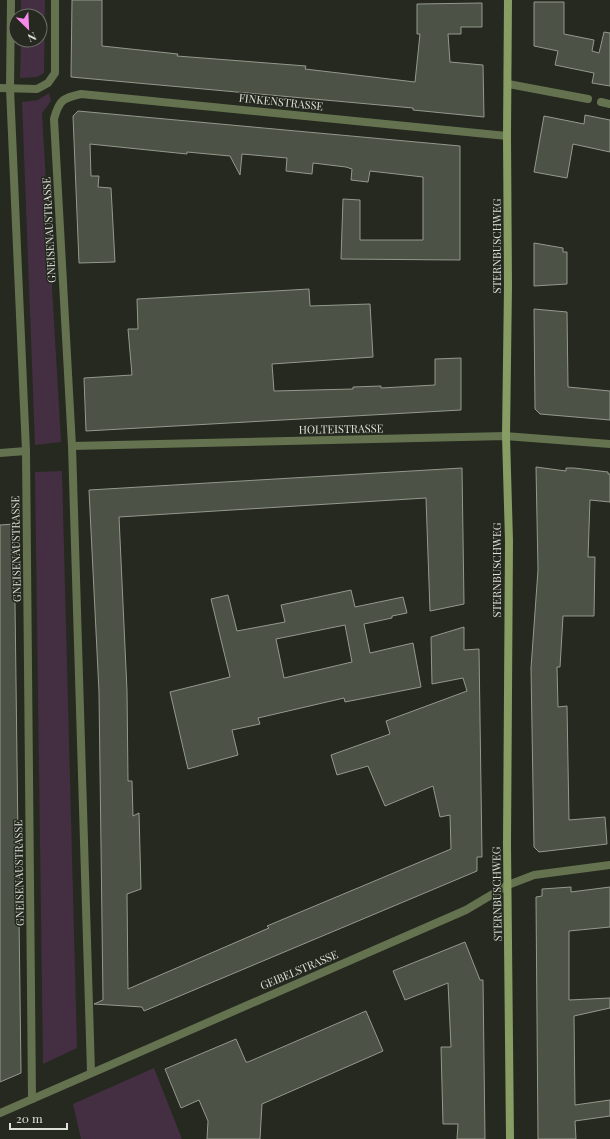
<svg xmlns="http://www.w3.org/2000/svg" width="610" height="1139" font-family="'Playfair Display',serif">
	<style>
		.green { fill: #442e41 }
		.building { fill: #4d5247; stroke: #94998d; fill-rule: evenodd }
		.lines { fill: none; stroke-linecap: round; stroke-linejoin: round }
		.minor { stroke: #65724f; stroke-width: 8 }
		.secondary { stroke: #879d63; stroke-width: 8 }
		.labels { text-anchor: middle; stroke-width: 3; stroke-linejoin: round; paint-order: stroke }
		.street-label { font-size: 11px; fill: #dee1da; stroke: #25291f }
	</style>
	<rect width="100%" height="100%" fill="#25291f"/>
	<g class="green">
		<path d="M 21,0 L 45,0 L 44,73 L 37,77 L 20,78 L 21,40 L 40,40 L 40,16 L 21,16 Z"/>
		<path d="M 49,93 L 51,101 L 42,113 L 61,442 L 35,445 L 22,102 L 38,100 Z"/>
		<path d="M 62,471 L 77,1048 L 43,1064 L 35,472 Z"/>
		<path d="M 154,1068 L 182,1139 L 81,1139 L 73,1104 Z"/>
	</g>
	<g class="building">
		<path d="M 72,0 L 102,0 L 102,46 L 178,54 L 177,56 L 306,66 L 305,69 L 415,82 L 420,34 L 417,34 L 417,4 L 482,3 L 482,27 L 461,27 L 461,34 L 448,34 L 450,62 L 483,65 L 484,117 L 413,110 L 413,108 L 71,77 Z"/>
		<path d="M 534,2 L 564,2 L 564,34 L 594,40 L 592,51 L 599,53 L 604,32 L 610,33 L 610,86 L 592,83 L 594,73 L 555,65 L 558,51 L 534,46 Z"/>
		<path d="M 78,111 L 460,146 L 460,260 L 341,259 L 343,199 L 360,200 L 360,240 L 423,240 L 423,177 L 370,171 L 368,182 L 351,180 L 352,169 L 346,167 L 313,163 L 312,174 L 286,171 L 287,158 L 242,154 L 240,175 L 230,156 L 187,152 L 187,154 L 90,144 L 91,176 L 99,176 L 98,187 L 111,188 L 115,262 L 79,263 L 73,116 Z"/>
		<path d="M 585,115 L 610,120 L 610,152 L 573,144 L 567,178 L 534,172 L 544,116 L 584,124 Z"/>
		<path d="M 534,243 L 563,248 L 563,252 L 567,252 L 567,284 L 534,286 Z"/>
		<path d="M 309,289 L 310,306 L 370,304 L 373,357 L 272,364 L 274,391 L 353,389 L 353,387 L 381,386 L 381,388 L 435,385 L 435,359 L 461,358 L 461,410 L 86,431 L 84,378 L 132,375 L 128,329 L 138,329 L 137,299 Z"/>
		<path d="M 534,309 L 567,312 L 568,387 L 610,391 L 610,420 L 540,414 L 535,409 Z"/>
		<path d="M 536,467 L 566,471 L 566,468 L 574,468 L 608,472 L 608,474 L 610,474 L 610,502 L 590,500 L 588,557 L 595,557 L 594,616 L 563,616 L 560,667 L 557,667 L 558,707 L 567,706 L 569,820 L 605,817 L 607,844 L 539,852 L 534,847 L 531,668 L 538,570 Z"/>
		<path d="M 462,468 L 464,604 L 430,611 L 426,498 L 119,517 L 127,691 L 128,781 L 132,781 L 133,816 L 139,813 L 141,889 L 127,894 L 128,989 L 269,928 L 267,926 L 451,849 L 450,815 L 440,817 L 433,786 L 385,806 L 368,766 L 337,775 L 331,755 L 390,734 L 386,721 L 467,691 L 463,678 L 432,684 L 431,637 L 464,627 L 464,650 L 479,649 L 482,857 L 477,857 L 477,871 L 144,1011 L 142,1007 L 94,1004 L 103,1000 L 99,692 L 89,490 Z"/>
		<path d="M 14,524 L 21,1073 L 0,1082 L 0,525 Z"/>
		<path d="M 351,590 L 355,607 L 403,597 L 407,613 L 392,616 L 392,618 L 364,624 L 370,653 L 413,643 L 421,687 L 345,702 L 344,698 L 258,718 L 260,724 L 232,730 L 238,755 L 188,769 L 170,692 L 230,677 L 211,599 L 228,595 L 237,631 L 285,622 L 281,605 ZM 345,625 L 352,662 L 284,678 L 276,639 Z"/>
		<path d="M 571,887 L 571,892 L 610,887 L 610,927 L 569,931 L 569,1000 L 610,998 L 610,1008 L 574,1016 L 575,1105 L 610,1100 L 610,1116 L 575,1121 L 576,1139 L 538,1139 L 536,897 L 542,896 L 542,889 Z"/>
		<path d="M 465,942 L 480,980 L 483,980 L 485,1139 L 457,1139 L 458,1124 L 443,1124 L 441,1047 L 451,1047 L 448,983 L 405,1000 L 393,971 Z"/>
		<path d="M 366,1011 L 383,1051 L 262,1104 L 260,1139 L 207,1139 L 208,1121 L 199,1100 L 181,1108 L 165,1069 L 236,1039 L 246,1062 L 248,1062 Z"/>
	</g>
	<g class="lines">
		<g class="minor">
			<path d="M 11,0 L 10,89 L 26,451 L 32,1099"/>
			<path d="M 508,84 L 588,99"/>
			<path d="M 0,88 L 37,89 L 48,83 L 55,73 L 55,0"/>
			<path d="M 601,102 L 610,104"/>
			<path d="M 72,446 L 506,436 L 610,444"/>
			<path d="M 0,453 L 26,451"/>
			<path d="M 91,1072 L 72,446 L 54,119 C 59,100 63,98 81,94 L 507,136"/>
			<path d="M 0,1113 L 466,910 L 508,885 L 534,875 L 610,865"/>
		</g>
		<path class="secondary" d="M 508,0 L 507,136 L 508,286 L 506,436 L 509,541 L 507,844 L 510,1139"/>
	</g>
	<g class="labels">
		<g class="street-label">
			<text transform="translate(281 102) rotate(6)" y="4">FINKENSTRASSE</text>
			<text transform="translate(49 230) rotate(-93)" y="4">GNEISENAUSTRASSE</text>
			<text transform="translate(497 246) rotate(-90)" y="4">STERNBUSCHWEG</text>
			<text transform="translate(341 429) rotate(-1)" y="4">HOLTEISTRASSE</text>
			<text transform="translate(16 549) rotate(-91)" y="4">GNEISENAUSTRASSE</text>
			<text transform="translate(497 570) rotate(-90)" y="4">STERNBUSCHWEG</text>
			<text transform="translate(19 873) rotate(-91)" y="4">GNEISENAUSTRASSE</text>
			<text transform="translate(497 894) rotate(-91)" y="4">STERNBUSCHWEG</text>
			<text transform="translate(299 970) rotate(-23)" y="4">GEIBELSTRASSE</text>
		</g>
	</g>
	<g transform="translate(28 28) rotate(156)"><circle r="19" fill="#25291f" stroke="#6f736a"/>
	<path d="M0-3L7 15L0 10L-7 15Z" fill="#f888ea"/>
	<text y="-6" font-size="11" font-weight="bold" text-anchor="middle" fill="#dee1da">N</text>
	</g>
	<path d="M10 1123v6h57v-6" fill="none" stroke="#dee1da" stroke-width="2"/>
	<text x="16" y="1123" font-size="12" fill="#dee1da" stroke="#25291f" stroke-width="3" paint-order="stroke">20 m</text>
</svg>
